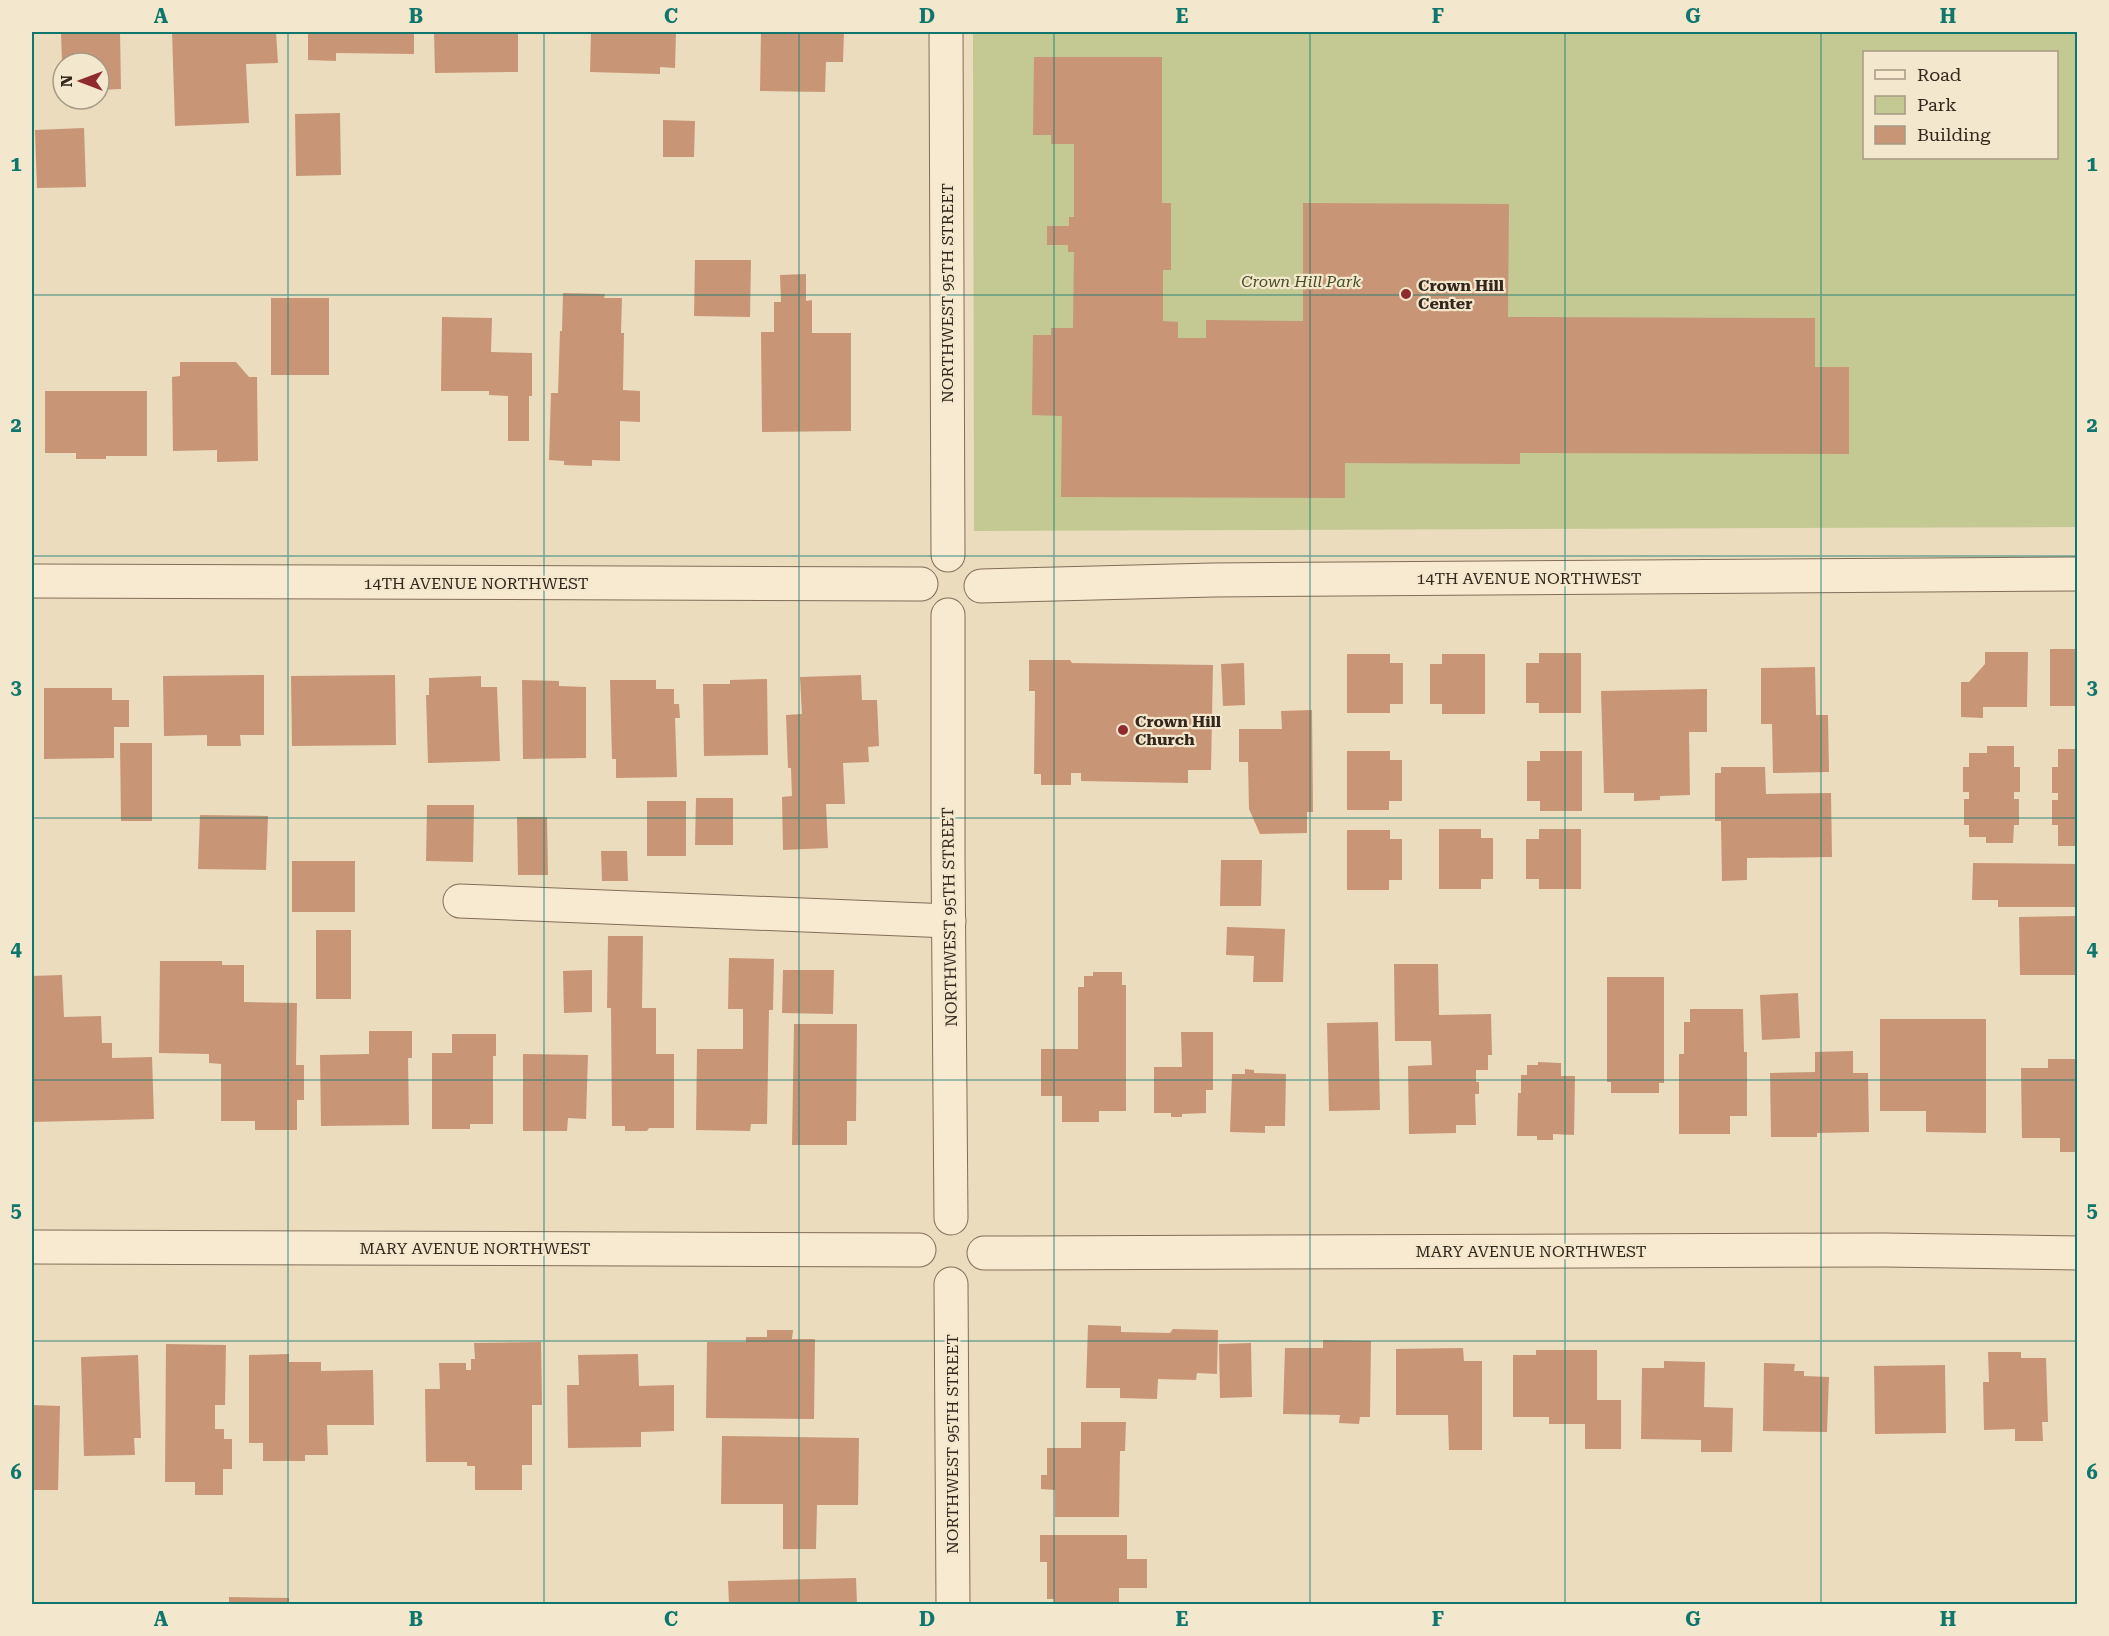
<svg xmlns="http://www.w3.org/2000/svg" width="2109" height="1636" font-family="'Roboto Serif',serif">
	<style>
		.green { fill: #c4c893; fill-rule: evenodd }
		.building { fill: #c89576 }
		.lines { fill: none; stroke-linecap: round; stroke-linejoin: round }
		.minor-casing { stroke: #836d58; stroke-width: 35 }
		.minor { stroke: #f7ead1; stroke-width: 33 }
		.grid { fill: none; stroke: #0f766e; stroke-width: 1.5; stroke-opacity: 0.55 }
		.poi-dot { fill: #8f2b2f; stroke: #f3e7cd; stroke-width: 2 }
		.labels { text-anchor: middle; stroke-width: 4.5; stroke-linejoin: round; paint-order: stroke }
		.park-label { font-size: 16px; font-style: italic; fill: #454e23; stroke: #f3e7cd }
		.poi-label { font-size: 16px; font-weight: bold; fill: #33261c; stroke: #f3e7cd; text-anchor: start }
		.street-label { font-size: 16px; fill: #33261c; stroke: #f3e7cd }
		.neatline { fill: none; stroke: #0f766e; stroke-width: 2 }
		.grid-label { font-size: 20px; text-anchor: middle; font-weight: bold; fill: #0f766e }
	</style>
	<rect width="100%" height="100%" fill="#ebdcbe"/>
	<path class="green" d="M 973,32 L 2077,32 L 2077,527 L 974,531 ZM 1864,52 L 2056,52 L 2056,158 L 1864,158 Z"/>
	<g class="building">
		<path d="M 61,32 L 120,32 L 121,89 L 99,90 L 99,63 L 62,63 Z"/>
		<path d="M 172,32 L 276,32 L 278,63 L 246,64 L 249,123 L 175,126 Z"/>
		<path d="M 308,32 L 414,32 L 414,54 L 336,53 L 336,61 L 308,60 Z"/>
		<path d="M 434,32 L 518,32 L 518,72 L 435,73 Z"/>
		<path d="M 591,32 L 676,32 L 675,68 L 660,67 L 660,74 L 590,72 Z"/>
		<path d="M 761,32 L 844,32 L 843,62 L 826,62 L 825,92 L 760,91 Z"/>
		<path d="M 1034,57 L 1162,57 L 1162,203 L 1171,203 L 1171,270 L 1163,270 L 1163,321 L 1178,322 L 1178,338 L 1206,338 L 1206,320 L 1303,321 L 1303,203 L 1509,204 L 1508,317 L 1815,318 L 1815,367 L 1849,367 L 1849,454 L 1520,453 L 1520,464 L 1345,463 L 1345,498 L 1061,497 L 1062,416 L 1032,415 L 1033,335 L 1051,335 L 1051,328 L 1073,328 L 1074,252 L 1068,252 L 1068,245 L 1047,245 L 1047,226 L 1069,226 L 1069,217 L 1074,217 L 1074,144 L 1051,144 L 1051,135 L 1033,135 Z"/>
		<path d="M 340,113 L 341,175 L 296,176 L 295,114 Z"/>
		<path d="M 663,120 L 695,121 L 694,157 L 663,157 Z"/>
		<path d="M 84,128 L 86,187 L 37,188 L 35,130 Z"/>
		<path d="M 695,260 L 751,260 L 750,317 L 694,316 Z"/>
		<path d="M 806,274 L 806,301 L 812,300 L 812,333 L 851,333 L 851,431 L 762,432 L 761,332 L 774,332 L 774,302 L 781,302 L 780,275 Z"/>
		<path d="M 563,293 L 605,294 L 604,298 L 622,298 L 621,333 L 624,333 L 623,390 L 640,391 L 640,422 L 620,421 L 620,461 L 592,460 L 592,466 L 564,465 L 564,461 L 549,460 L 551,393 L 558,393 L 560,331 L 562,331 Z"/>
		<rect x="271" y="298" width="58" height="77"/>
		<path d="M 442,317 L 492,318 L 491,352 L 532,353 L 532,396 L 529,396 L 529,441 L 508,441 L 508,396 L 489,395 L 489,391 L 441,391 Z"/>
		<path d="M 180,362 L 236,362 L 249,377 L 257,377 L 258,461 L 217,462 L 217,450 L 173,451 L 172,377 L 180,376 Z"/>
		<path d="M 45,391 L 147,391 L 147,456 L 106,456 L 106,459 L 76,459 L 76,453 L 45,453 Z"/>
		<rect x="2050" y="649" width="28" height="57"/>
		<path d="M 1985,652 L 2028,652 L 2027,707 L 1983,707 L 1983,718 L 1961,717 L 1961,682 L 1969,682 L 1985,664 Z"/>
		<path d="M 1539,653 L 1581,653 L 1581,713 L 1539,713 L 1539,703 L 1526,703 L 1526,663 L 1539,663 Z"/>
		<path d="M 1347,654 L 1390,654 L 1390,663 L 1403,663 L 1403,704 L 1390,704 L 1390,713 L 1347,713 Z"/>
		<path d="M 1442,654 L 1485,654 L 1485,714 L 1442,714 L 1442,704 L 1430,704 L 1430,664 L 1442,664 Z"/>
		<path d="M 1029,660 L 1070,660 L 1072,663 L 1213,665 L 1211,770 L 1188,770 L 1188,783 L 1081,781 L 1081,773 L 1071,773 L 1071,785 L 1041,785 L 1041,774 L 1034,774 L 1035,691 L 1029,691 Z"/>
		<path d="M 1244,663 L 1245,705 L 1223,706 L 1221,664 Z"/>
		<path d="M 1815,667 L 1816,715 L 1828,715 L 1829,772 L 1773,773 L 1772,724 L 1761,724 L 1761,668 Z"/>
		<path d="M 264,675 L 264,735 L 240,735 L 241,746 L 207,746 L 207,735 L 164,736 L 163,676 Z"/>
		<path d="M 395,675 L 396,745 L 292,746 L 291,676 Z"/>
		<path d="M 861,675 L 862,700 L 877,700 L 879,746 L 868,747 L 869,762 L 843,763 L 845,804 L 826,804 L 828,848 L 783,850 L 782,797 L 792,796 L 791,768 L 788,768 L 786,715 L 802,714 L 800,677 Z"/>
		<path d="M 481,676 L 481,687 L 497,687 L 500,761 L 428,763 L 426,695 L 429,695 L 429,678 Z"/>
		<path d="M 767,679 L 768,755 L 704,756 L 703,684 L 730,684 L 730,680 Z"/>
		<path d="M 522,680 L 559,681 L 559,686 L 586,687 L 586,758 L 523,759 Z"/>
		<path d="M 610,680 L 656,680 L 656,689 L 674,689 L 674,704 L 679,704 L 680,718 L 675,718 L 677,777 L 616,778 L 616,759 L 612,759 Z"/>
		<path d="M 44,688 L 112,688 L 112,700 L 129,700 L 129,727 L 114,727 L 114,758 L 44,759 Z"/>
		<path d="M 1707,689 L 1707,732 L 1689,732 L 1690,795 L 1660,796 L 1660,800 L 1634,801 L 1634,793 L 1604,793 L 1601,691 Z"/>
		<path d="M 1312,710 L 1313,812 L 1307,812 L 1307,833 L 1260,834 L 1249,809 L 1248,762 L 1239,762 L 1239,729 L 1282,729 L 1281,711 Z"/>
		<path d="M 120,743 L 152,743 L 152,821 L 121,821 Z"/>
		<path d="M 1987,746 L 2014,746 L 2014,767 L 2020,767 L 2020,792 L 2014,792 L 2014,799 L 2019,799 L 2019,825 L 2014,825 L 2013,843 L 1986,843 L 1986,837 L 1969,837 L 1969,825 L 1964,825 L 1964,799 L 1969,799 L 1969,792 L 1963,792 L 1963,767 L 1969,767 L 1969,753 L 1987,753 Z"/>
		<path d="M 2058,749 L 2078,749 L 2078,846 L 2058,846 L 2058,825 L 2052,825 L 2052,800 L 2058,800 L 2058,793 L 2052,793 L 2052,767 L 2058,767 Z"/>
		<path d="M 1347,751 L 1390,751 L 1390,760 L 1402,760 L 1402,801 L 1389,801 L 1389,810 L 1347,810 Z"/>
		<path d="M 1540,751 L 1582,751 L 1582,811 L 1540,811 L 1540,801 L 1527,801 L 1527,761 L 1540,761 Z"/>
		<path d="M 1721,767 L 1765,767 L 1766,794 L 1831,793 L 1832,857 L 1747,858 L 1747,880 L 1722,881 L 1721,821 L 1715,821 L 1715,773 L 1721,773 Z"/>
		<path d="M 696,798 L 733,798 L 733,845 L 695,845 Z"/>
		<rect x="647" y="801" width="39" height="55"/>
		<path d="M 427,805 L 474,805 L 473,862 L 426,861 Z"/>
		<path d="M 200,815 L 268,816 L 266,870 L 198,869 Z"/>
		<path d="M 517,817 L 547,817 L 548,875 L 518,875 Z"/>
		<path d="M 1439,829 L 1481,829 L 1481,838 L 1493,838 L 1493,879 L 1481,879 L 1481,889 L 1439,889 Z"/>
		<path d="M 1539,829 L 1581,829 L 1581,889 L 1539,889 L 1539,879 L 1526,879 L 1526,839 L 1539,839 Z"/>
		<path d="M 1347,830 L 1390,830 L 1390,839 L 1402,839 L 1402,880 L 1389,880 L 1389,890 L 1347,890 Z"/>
		<path d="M 601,851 L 627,851 L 628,881 L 602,881 Z"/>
		<path d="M 1221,860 L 1262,860 L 1261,906 L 1220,906 Z"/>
		<rect x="292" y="861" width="63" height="51"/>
		<path d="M 1973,863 L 2078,864 L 2078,899 L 2075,899 L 2075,907 L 1998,907 L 1998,900 L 1972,900 Z"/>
		<path d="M 2078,916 L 2078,975 L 2020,975 L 2019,917 Z"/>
		<path d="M 1227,927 L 1285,929 L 1283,982 L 1253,982 L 1254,956 L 1226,955 Z"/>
		<rect x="316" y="930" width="35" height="69"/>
		<path d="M 608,936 L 643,936 L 642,1008 L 656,1008 L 656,1054 L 674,1054 L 674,1128 L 649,1128 L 647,1131 L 625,1131 L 625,1126 L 612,1126 L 611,1008 L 607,1008 Z"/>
		<path d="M 729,958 L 774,959 L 773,1010 L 769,1010 L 767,1124 L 751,1124 L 750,1131 L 696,1130 L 697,1049 L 743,1049 L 743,1009 L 728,1009 Z"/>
		<path d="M 160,961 L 222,961 L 222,965 L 244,965 L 244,1002 L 297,1003 L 296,1065 L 304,1065 L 304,1100 L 297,1100 L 297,1130 L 255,1130 L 255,1121 L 221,1121 L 221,1064 L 209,1063 L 209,1054 L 159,1053 Z"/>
		<path d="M 1394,964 L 1438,964 L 1439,1015 L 1491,1014 L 1492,1055 L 1488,1055 L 1488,1070 L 1476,1070 L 1476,1082 L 1479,1082 L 1479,1094 L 1475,1094 L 1476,1125 L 1456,1125 L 1456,1133 L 1409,1134 L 1408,1066 L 1432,1065 L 1431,1041 L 1395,1041 Z"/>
		<path d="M 592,970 L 592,1012 L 564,1013 L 563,971 Z"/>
		<path d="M 783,970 L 834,970 L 833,1014 L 782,1013 Z"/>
		<path d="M 1093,972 L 1122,972 L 1122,985 L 1126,985 L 1126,1111 L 1099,1111 L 1099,1122 L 1062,1122 L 1062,1096 L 1041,1096 L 1041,1049 L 1078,1049 L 1078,987 L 1084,987 L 1084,976 L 1093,976 Z"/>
		<path d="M 62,975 L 64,1017 L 101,1016 L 102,1043 L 112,1043 L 112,1058 L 152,1057 L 154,1119 L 32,1122 L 32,976 Z"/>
		<path d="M 1607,977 L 1664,977 L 1664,1083 L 1659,1083 L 1659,1093 L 1611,1093 L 1611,1082 L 1607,1082 Z"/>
		<path d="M 1798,993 L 1800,1038 L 1762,1040 L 1760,995 Z"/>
		<path d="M 1690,1009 L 1743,1009 L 1744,1052 L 1747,1052 L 1747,1116 L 1730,1116 L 1730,1134 L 1679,1134 L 1679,1054 L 1684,1054 L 1684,1022 L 1690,1022 Z"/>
		<path d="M 1880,1019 L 1986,1019 L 1986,1133 L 1926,1132 L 1926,1111 L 1880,1111 Z"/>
		<path d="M 1378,1022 L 1380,1110 L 1329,1111 L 1327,1023 Z"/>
		<path d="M 794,1024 L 857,1024 L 856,1121 L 847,1121 L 847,1145 L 792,1145 Z"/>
		<path d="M 369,1031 L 412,1031 L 412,1058 L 408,1058 L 409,1125 L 321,1126 L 320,1055 L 369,1054 Z"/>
		<path d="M 1181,1032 L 1213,1032 L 1213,1090 L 1206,1090 L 1206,1113 L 1182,1114 L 1182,1117 L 1171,1117 L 1171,1113 L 1154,1113 L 1154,1067 L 1182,1067 Z"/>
		<path d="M 452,1034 L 496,1034 L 496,1056 L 493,1056 L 493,1124 L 470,1124 L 470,1129 L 432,1129 L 432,1053 L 452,1053 Z"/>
		<path d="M 1853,1051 L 1853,1073 L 1868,1073 L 1869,1132 L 1817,1133 L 1817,1137 L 1771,1137 L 1770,1073 L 1815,1072 L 1815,1052 Z"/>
		<path d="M 523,1054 L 588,1055 L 586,1119 L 568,1118 L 567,1131 L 523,1131 Z"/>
		<path d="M 2048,1059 L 2078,1059 L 2078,1152 L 2060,1152 L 2060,1138 L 2022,1138 L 2021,1068 L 2048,1068 Z"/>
		<path d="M 1538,1062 L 1561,1063 L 1561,1076 L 1575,1076 L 1574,1135 L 1553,1134 L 1553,1140 L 1537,1140 L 1537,1136 L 1517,1136 L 1518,1093 L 1521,1093 L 1521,1075 L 1527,1075 L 1527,1065 L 1538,1065 Z"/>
		<path d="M 1245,1069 L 1254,1070 L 1254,1073 L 1286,1074 L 1285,1126 L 1265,1126 L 1265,1133 L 1230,1132 L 1232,1074 L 1245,1074 Z"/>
		<path d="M 1088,1325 L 1121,1326 L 1121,1332 L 1170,1333 L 1173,1329 L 1218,1330 L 1217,1374 L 1197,1373 L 1196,1380 L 1158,1379 L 1157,1399 L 1120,1398 L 1120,1388 L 1086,1388 Z"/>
		<path d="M 767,1330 L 793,1330 L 792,1339 L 815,1339 L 814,1419 L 706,1418 L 707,1342 L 746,1342 L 746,1337 L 767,1337 Z"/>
		<path d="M 1323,1340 L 1371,1341 L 1370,1417 L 1360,1417 L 1359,1424 L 1339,1423 L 1340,1415 L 1283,1414 L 1285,1348 L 1323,1348 Z"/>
		<path d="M 541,1342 L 542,1405 L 532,1405 L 532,1465 L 522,1465 L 522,1490 L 475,1490 L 475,1466 L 467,1466 L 467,1462 L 426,1462 L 425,1389 L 440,1389 L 439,1363 L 466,1363 L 466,1370 L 471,1370 L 471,1359 L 475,1359 L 474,1343 Z"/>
		<path d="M 1251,1343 L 1252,1397 L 1220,1398 L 1219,1344 Z"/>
		<path d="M 166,1344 L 226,1345 L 225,1405 L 215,1405 L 215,1429 L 224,1429 L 224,1439 L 232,1439 L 232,1469 L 223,1469 L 223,1495 L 195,1495 L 195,1482 L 165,1482 Z"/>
		<path d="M 1463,1348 L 1464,1361 L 1482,1361 L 1482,1450 L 1449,1450 L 1448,1415 L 1396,1415 L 1396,1349 Z"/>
		<path d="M 1536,1350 L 1597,1350 L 1597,1400 L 1621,1400 L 1621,1449 L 1585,1449 L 1585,1424 L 1549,1424 L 1549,1417 L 1513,1417 L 1513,1355 L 1536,1355 Z"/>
		<path d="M 1988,1352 L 2021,1352 L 2021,1358 L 2046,1358 L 2048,1422 L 2042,1422 L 2043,1441 L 2015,1441 L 2015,1429 L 1984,1430 L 1983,1382 L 1989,1382 Z"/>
		<path d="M 289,1354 L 289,1362 L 321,1362 L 321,1371 L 373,1370 L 374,1425 L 327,1425 L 328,1455 L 305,1455 L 305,1461 L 263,1461 L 263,1443 L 249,1443 L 249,1355 Z"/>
		<path d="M 638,1354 L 639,1386 L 674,1385 L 674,1431 L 641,1432 L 641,1447 L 568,1448 L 567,1385 L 579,1385 L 578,1355 Z"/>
		<path d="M 138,1355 L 141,1438 L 134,1438 L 135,1455 L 84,1456 L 81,1357 Z"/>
		<path d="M 1664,1361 L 1705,1362 L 1704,1407 L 1733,1408 L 1732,1452 L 1701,1452 L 1701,1440 L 1641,1439 L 1642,1368 L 1664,1368 Z"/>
		<path d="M 1764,1363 L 1795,1364 L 1794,1371 L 1804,1371 L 1804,1376 L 1829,1377 L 1827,1432 L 1763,1431 Z"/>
		<path d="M 1945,1365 L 1946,1433 L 1875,1434 L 1874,1366 Z"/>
		<path d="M 32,1405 L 60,1406 L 58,1490 L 32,1490 Z"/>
		<path d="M 1081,1422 L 1126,1422 L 1125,1451 L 1120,1451 L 1119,1517 L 1055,1517 L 1055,1490 L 1041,1489 L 1041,1475 L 1047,1475 L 1047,1448 L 1081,1448 Z"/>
		<path d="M 722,1436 L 859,1438 L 858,1505 L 817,1505 L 816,1549 L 783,1549 L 783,1504 L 721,1504 Z"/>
		<path d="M 1040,1535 L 1127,1535 L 1127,1559 L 1147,1559 L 1147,1588 L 1119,1588 L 1119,1604 L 1054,1604 L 1054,1599 L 1047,1599 L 1047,1562 L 1040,1562 Z"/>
		<path d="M 856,1578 L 857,1604 L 729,1604 L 728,1581 Z"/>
		<path d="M 229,1597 L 289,1598 L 289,1604 L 229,1604 Z"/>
	</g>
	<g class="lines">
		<g class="minor-casing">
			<g id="minor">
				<path d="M 946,32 L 948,555"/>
				<path d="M 32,581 L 921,584"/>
				<path d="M 981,586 L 1213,580 L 2078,574"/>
				<path d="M 948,615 L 948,858 L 951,1218"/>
				<path d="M 460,901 L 949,921"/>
				<path d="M 32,1247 L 919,1250"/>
				<path d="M 984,1253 L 1884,1250 L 2078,1253"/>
				<path d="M 951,1284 L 953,1604"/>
			</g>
		</g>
		<use href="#minor" class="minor"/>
	</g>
	<path class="grid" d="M 288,32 L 288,1604M 544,32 L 544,1604M 799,32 L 799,1604M 1054,32 L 1054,1604M 1310,32 L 1310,1604M 1565,32 L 1565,1604M 1821,32 L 1821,1604M 32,295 L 2078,295M 32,556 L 2078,556M 32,818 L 2078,818M 32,1080 L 2078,1080M 32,1341 L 2078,1341"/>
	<g class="poi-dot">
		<circle cx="1406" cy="294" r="6"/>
		<circle cx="1123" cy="730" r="6"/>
	</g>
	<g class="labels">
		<g class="park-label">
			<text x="1301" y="287">Crown Hill Park</text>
		</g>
		<g class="poi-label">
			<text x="1418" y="291">Crown Hill<tspan x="1418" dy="18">Center</tspan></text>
			<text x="1135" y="727">Crown Hill<tspan x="1135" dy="18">Church</tspan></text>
		</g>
		<g class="street-label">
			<text transform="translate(947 293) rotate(-90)" y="6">NORTHWEST 95TH STREET</text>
			<text x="1529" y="584">14TH AVENUE NORTHWEST</text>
			<text x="476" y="589">14TH AVENUE NORTHWEST</text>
			<text transform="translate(949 917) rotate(-91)" y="6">NORTHWEST 95TH STREET</text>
			<text x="475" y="1254">MARY AVENUE NORTHWEST</text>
			<text x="1531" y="1257">MARY AVENUE NORTHWEST</text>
			<text transform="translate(952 1444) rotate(-90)" y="6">NORTHWEST 95TH STREET</text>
		</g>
	</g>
	<rect width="2109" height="1636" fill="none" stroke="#f3e7cd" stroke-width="66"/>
	<rect x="1863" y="51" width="195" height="108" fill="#f3e7cd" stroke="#a69a86" stroke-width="1.5"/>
	<rect x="1875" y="70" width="30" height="9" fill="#f7ead1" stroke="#a69a86" stroke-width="1.5"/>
	<text x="1917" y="81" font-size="18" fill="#33261c">Road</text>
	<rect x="1875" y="96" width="30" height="18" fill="#c4c893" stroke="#a69a86" stroke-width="1.5"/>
	<text x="1917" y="111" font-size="18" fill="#33261c">Park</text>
	<rect x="1875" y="126" width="30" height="18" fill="#c89576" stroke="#a69a86" stroke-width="1.5"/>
	<text x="1917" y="141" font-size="18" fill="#33261c">Building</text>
	<g transform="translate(81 81) rotate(270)"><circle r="28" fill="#f3e7cd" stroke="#a69a86" stroke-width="1.5"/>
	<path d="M0-4.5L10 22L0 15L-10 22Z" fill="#8f2b2f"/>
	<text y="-9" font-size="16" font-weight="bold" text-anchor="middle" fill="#33261c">N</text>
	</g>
	<rect x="33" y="33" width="2043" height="1570" class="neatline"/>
	<g class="grid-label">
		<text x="161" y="23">A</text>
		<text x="416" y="23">B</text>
		<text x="671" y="23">C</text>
		<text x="927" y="23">D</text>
		<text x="1182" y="23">E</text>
		<text x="1438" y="23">F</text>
		<text x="1693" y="23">G</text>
		<text x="1948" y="23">H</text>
		<text x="16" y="171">1</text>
		<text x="2092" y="171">1</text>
		<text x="16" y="432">2</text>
		<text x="2092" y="432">2</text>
		<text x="16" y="694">3</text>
		<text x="2092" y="694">3</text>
		<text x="16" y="956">4</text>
		<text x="2092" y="956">4</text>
		<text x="16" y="1217">5</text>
		<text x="2092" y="1217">5</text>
		<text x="16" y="1479">6</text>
		<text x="2092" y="1479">6</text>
		<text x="161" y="1626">A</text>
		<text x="416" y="1626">B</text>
		<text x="671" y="1626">C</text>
		<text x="927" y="1626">D</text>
		<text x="1182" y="1626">E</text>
		<text x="1438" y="1626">F</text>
		<text x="1693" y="1626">G</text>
		<text x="1948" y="1626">H</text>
	</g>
</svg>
